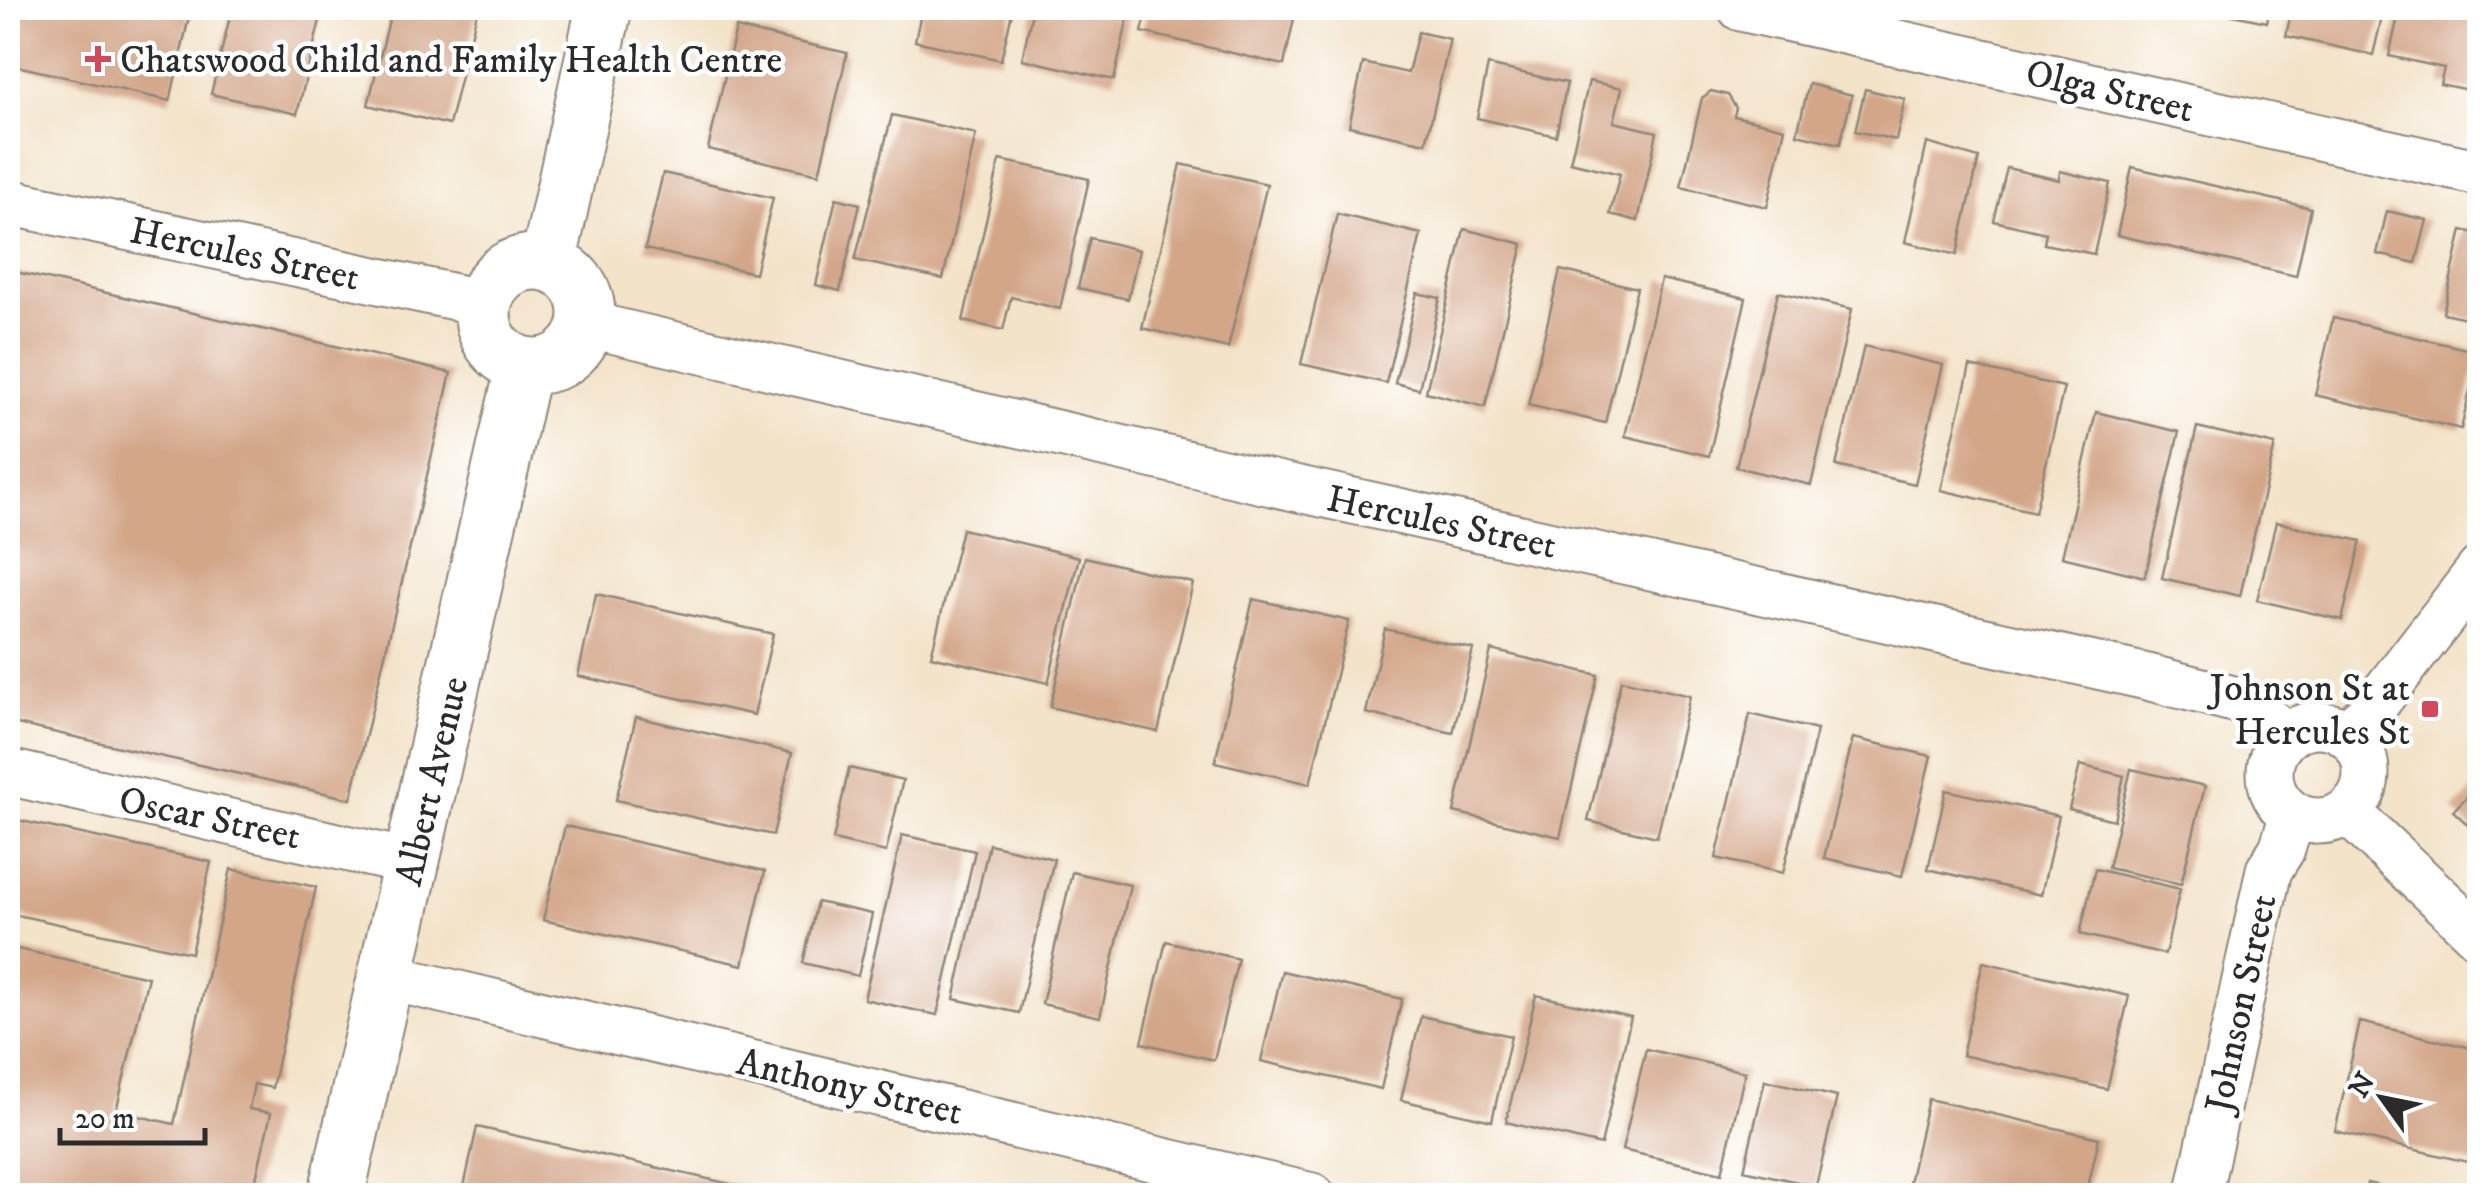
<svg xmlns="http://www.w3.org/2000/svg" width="2487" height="1203" font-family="'IM FELL DW Pica',serif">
  <rect width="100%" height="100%" fill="#fff"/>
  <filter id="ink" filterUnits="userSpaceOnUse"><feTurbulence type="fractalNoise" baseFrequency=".01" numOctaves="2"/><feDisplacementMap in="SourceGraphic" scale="20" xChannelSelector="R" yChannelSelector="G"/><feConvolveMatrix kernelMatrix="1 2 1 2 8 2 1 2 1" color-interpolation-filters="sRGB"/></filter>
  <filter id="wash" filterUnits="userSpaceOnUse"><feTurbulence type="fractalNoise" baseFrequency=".0048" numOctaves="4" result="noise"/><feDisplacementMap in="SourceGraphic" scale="40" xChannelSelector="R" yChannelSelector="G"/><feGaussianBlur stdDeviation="2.25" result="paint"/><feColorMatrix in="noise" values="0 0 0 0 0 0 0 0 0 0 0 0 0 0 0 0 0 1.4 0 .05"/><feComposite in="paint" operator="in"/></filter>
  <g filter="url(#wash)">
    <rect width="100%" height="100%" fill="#f3e3c9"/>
    <g id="blocks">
      <!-- building -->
      <g fill="#d3a688">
        <polygon points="19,8 191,8 170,101 8,64"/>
        <polygon points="232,8 323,8 297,114 211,94"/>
        <polygon points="392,8 478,8 449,125 368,105"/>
        <polygon points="922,8 1013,8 1001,60 915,41"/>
        <polygon points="1033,8 1130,8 1114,80 1022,59"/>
        <polygon points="1148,8 1288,8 1296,9 1284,65 1142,32"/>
        <polygon points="2230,8 2270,8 2267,22 2228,14"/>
        <polygon points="2292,8 2384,8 2373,55 2286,36"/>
        <polygon points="2400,8 2480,8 2477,92 2440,84 2444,68 2389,56"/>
        <polygon points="736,28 847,53 819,174 708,149"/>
        <polygon points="1418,32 1450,39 1426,143 1349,126 1363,63 1408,73"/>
        <polygon points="1488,65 1567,83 1556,136 1477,118"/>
        <polygon points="1589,81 1622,88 1614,122 1657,132 1638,221 1610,214 1620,174 1570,162"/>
        <polygon points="1809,84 1852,95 1840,144 1797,134"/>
        <polygon points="1865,89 1905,99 1896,140 1855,131"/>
        <polygon points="1711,91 1728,95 1736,108 1734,116 1785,128 1767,207 1681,187 1702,98"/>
        <polygon points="892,115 976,134 943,279 855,260"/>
        <polygon points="1927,143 1979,158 1957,255 1905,242"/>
        <polygon points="1000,160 1089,179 1060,309 1011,297 1003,330 963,321"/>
        <polygon points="1181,164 1267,184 1228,348 1142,328"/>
        <polygon points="2132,167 2311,208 2296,276 2117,235"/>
        <polygon points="2007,168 2059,180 2060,171 2110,183 2094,254 2044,244 2046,233 1994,221"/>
        <polygon points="663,173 773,198 755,273 645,249"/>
        <polygon points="836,198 860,204 840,291 816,285"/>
        <polygon points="2387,211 2427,220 2416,263 2377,254"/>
        <polygon points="1337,214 1421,234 1386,383 1301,364"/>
        <polygon points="1464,229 1523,244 1485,407 1426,392"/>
        <polygon points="2462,230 2480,234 2480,321 2443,313"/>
        <polygon points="1090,238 1139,250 1128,299 1078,288"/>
        <polygon points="8,270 451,373 351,799 8,722"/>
        <polygon points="1560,270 1637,288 1605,423 1528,405"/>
        <polygon points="1661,279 1746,298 1709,456 1625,436"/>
        <polygon points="1778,292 1852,309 1811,485 1736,467"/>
        <polygon points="1417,293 1440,298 1419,389 1395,383"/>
        <polygon points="2333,318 2479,352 2461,429 2315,395"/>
        <polygon points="1864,346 1943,365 1915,484 1836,466"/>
        <polygon points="1970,366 2064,387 2035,512 1941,490"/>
        <polygon points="2096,412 2179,432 2145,577 2062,557"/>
        <polygon points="2197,427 2275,445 2240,596 2162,578"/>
        <polygon points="2276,522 2361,541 2342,620 2257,600"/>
        <polygon points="962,529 1079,557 1048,683 931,656"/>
        <polygon points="1085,557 1193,583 1158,732 1050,707"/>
        <polygon points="596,594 773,634 754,715 578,676"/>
        <polygon points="1253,599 1349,621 1310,784 1215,762"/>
        <polygon points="1385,629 1473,649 1453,733 1366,713"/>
        <polygon points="1491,650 1598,675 1560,837 1454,812"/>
        <polygon points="1621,680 1690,696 1657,837 1588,821"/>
        <polygon points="1750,714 1817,730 1783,873 1716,858"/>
        <polygon points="636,717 792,753 773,835 616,800"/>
        <polygon points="1853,738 1931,756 1902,876 1824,858"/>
        <polygon points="2080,765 2124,776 2114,820 2069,809"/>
        <polygon points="849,768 903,780 886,852 833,840"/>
        <polygon points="2131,769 2205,786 2181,884 2108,868"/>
        <polygon points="2480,783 2480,836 2453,811"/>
        <polygon points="1946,790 2059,816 2041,895 1928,869"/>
        <polygon points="8,818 211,862 191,953 8,913"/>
        <polygon points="565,826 765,871 743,965 543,920"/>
        <polygon points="902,835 975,851 937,1015 864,999"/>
        <polygon points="989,844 1054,859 1019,1013 954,999"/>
        <polygon points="231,869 316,887 272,1088 254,1084 249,1109 271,1113 252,1196 8,1196 8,947 148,977 116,1111 174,1124"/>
        <polygon points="2095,869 2180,889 2165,954 2080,934"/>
        <polygon points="1072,872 1130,885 1100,1017 1042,1004"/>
        <polygon points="817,902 872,914 858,976 803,963"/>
        <polygon points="1166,941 1238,959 1214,1060 1142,1043"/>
        <polygon points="1983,962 2129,996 2107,1089 1962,1055"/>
        <polygon points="1282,971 1402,999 1381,1089 1261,1061"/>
        <polygon points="1536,995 1631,1017 1601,1145 1506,1122"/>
        <polygon points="1421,1016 1511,1036 1492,1121 1401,1100"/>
        <polygon points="2360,1022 2480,1050 2480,1165 2335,1131"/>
        <polygon points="1646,1049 1745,1072 1722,1173 1622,1150"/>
        <polygon points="1765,1080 1837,1097 1816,1186 1744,1170"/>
        <polygon points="1928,1099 2099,1138 2086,1196 1906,1196"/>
        <polygon points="477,1127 775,1194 775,1196 462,1196"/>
        <polygon points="2367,1183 2416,1194 2416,1196 2364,1196"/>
      </g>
    </g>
  </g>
  <g filter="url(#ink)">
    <use href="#blocks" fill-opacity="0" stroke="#8f877a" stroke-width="2.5"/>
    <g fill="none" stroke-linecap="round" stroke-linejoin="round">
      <!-- street casing -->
      <g stroke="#8f877a" stroke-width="49">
        <g id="street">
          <polyline points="1741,8 2480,173"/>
          <polyline points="8,202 483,303"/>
          <polyline points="586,324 1254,479 2143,676 2245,702 2287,736"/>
          <circle cx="2318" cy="773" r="48"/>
          <polyline points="2347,733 2367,715 2480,569"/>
          <polyline points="8,772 412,863"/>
          <polyline points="2348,812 2480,937"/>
          <polyline points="387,977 1312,1196"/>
          <polyline points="2198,1196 2269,870 2282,849 2293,815"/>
        </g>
      </g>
      <!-- secondary casing -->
      <g stroke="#8f877a" stroke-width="59">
        <g id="secondary">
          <circle cx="535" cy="314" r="52"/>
          <polyline points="548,263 604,8"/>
          <polyline points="336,1196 524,365"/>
        </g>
      </g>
      <!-- street -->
      <use href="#street" stroke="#fff" stroke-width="45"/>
      <!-- secondary -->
      <use href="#secondary" stroke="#fff" stroke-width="55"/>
    </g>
  </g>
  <!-- markers -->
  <g fill="#d1495b" stroke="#fff" stroke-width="4">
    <path d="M93 44h10v10h10v10h-10v10h-10v-10h-10v-10h10z"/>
    <rect x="2420" y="699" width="20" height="20" rx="5"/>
  </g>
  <g text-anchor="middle" stroke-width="9" stroke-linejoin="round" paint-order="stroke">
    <!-- poi labels -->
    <g font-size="38" fill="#2b2b2b" stroke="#fff" text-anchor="start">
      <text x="120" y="72">Chatswood Child and Family Health Centre</text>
      <text x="2410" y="700" text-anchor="end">Johnson St at<tspan x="2410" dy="44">Hercules St</tspan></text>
    </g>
    <!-- street labels -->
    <g font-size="38" fill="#2b2b2b" stroke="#fff">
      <text transform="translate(2110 90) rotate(13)" y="13">Olga Street</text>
      <text transform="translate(245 253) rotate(12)" y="13">Hercules Street</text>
      <text transform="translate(1442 521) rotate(12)" y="13">Hercules Street</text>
      <text transform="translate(431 781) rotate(-77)" y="13">Albert Avenue</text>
      <text transform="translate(210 817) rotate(12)" y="13">Oscar Street</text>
      <text transform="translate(2240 1003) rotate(-78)" y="13">Johnson Street</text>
      <text transform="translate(850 1086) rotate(13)" y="13">Anthony Street</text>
    </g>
  </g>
  <!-- margin -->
  <rect width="2487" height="1203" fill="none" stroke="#fff" stroke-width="40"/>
  <!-- north arrow -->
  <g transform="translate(2382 1098) rotate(303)" stroke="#ffffff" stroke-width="8" paint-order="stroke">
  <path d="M0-8L18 38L0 25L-18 38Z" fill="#2b2b2b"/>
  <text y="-15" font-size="28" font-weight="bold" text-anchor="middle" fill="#2b2b2b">N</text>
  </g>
  <!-- scale -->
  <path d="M60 1128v15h145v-15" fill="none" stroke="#2b2b2b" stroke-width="5"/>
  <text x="75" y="1128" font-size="30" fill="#2b2b2b" stroke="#ffffff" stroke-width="8" paint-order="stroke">20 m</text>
</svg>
